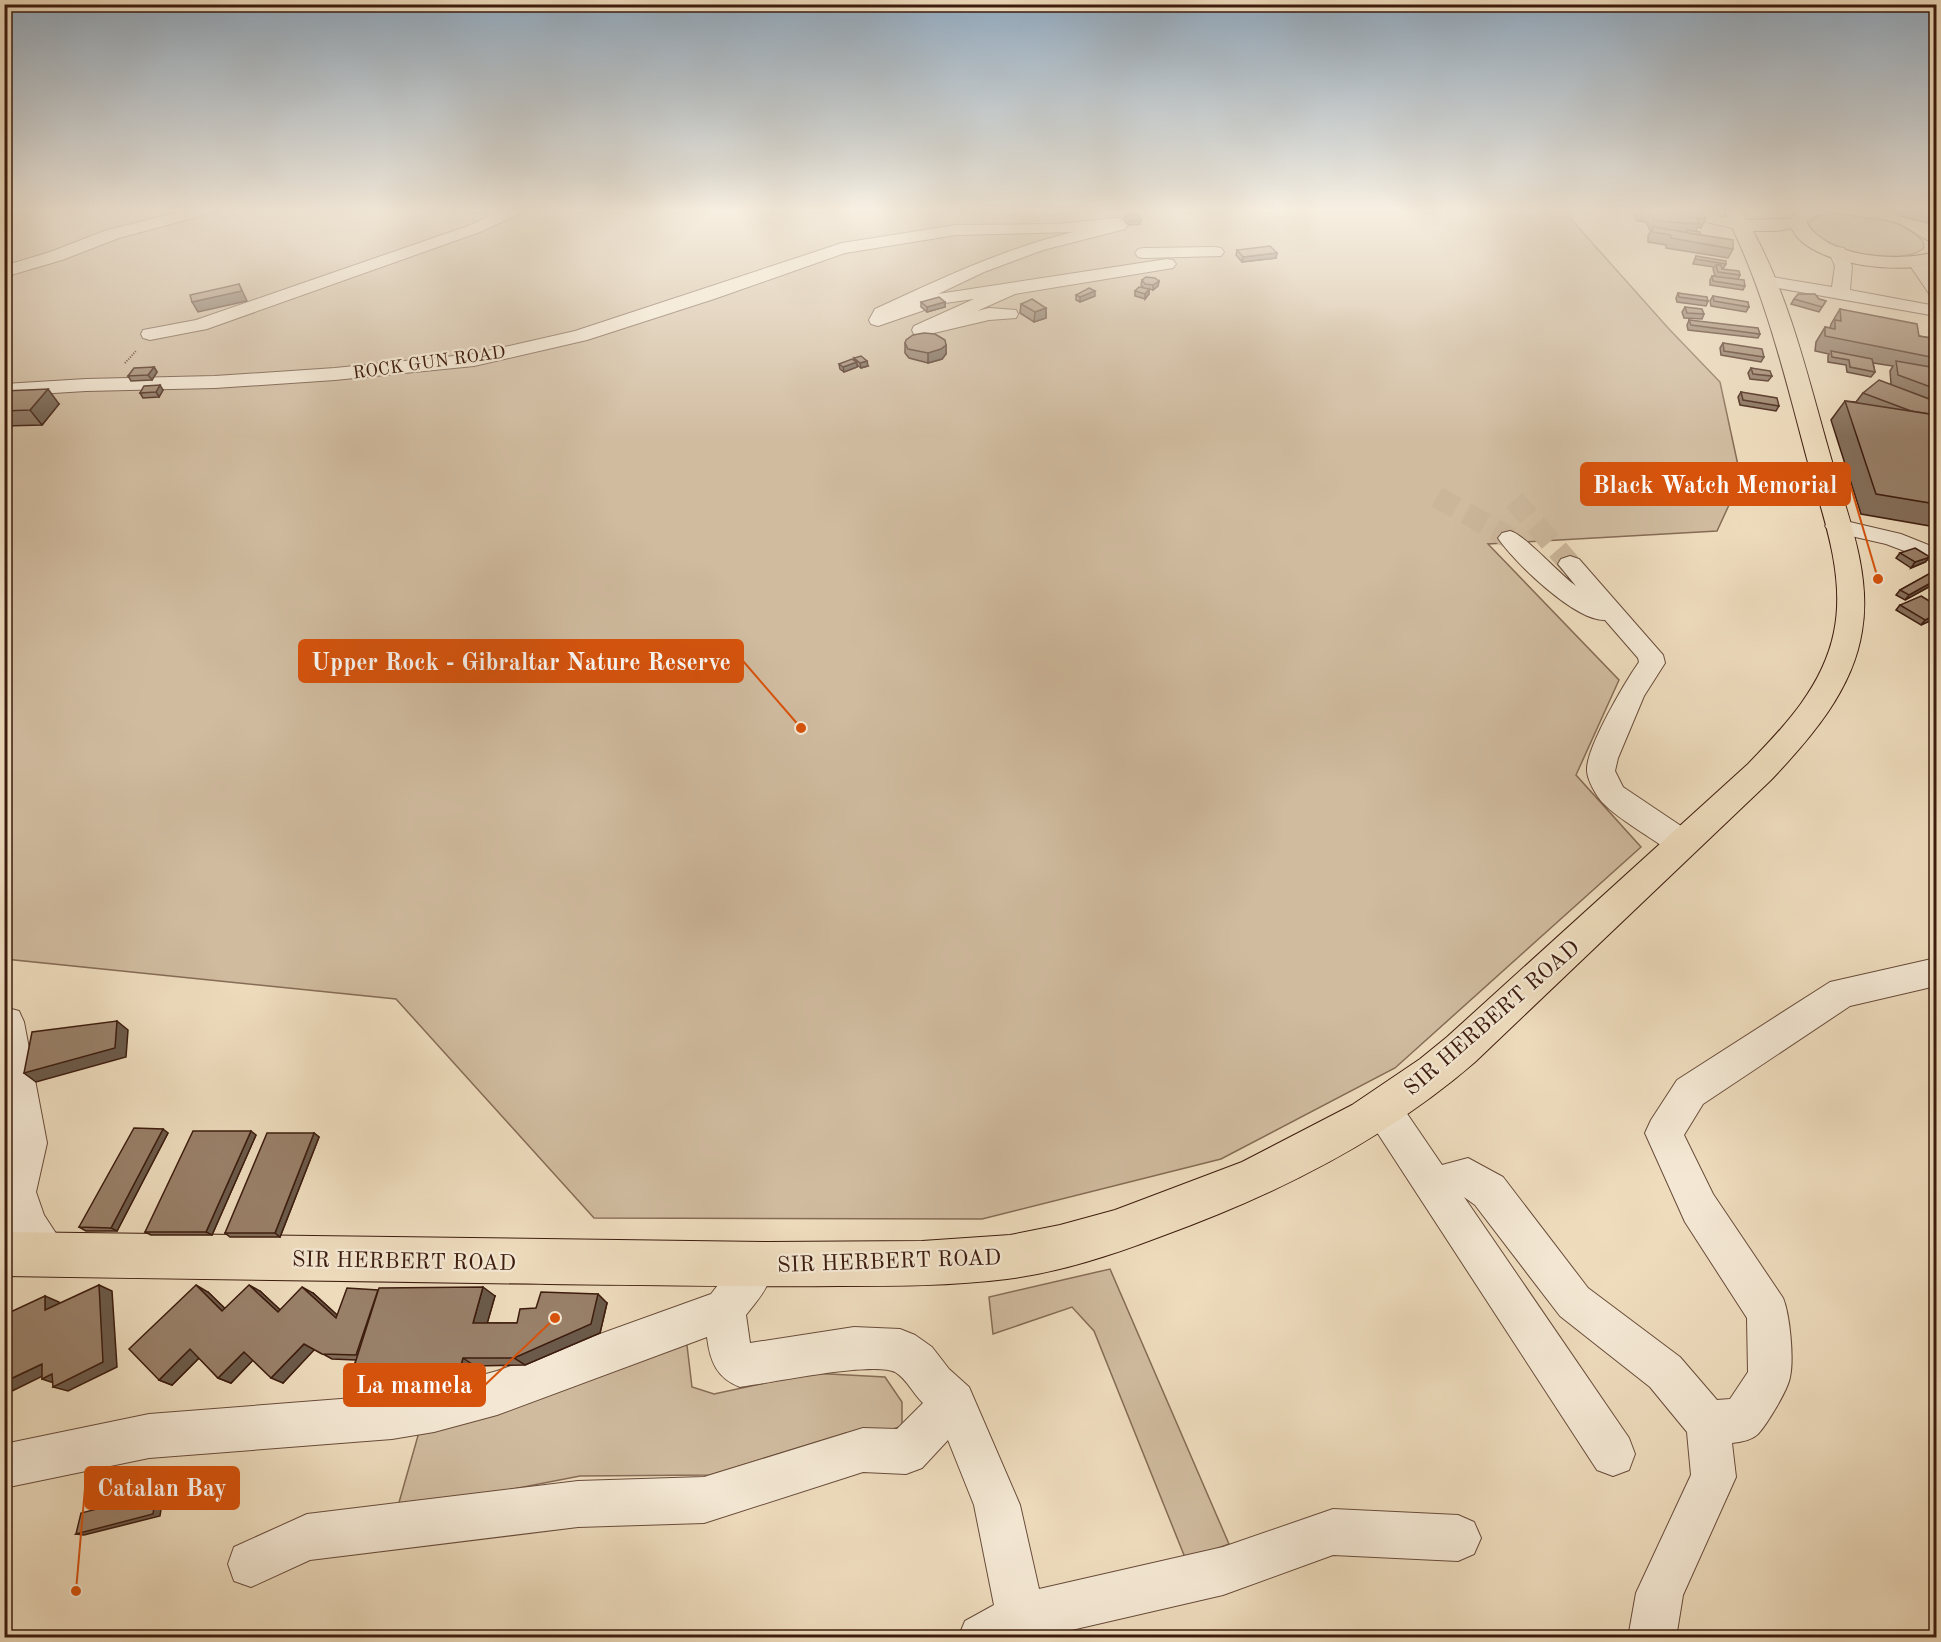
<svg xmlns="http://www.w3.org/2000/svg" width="1941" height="1642" font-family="'Old Standard TT',serif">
  <rect width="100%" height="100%" fill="#eedcbd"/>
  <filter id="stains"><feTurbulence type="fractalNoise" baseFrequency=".00333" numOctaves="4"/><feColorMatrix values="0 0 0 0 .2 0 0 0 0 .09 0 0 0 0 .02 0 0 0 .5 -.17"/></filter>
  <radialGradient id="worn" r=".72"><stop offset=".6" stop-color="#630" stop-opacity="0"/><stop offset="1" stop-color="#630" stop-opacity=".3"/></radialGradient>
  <!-- green -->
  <g fill="#d0bb9f" stroke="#866c56" stroke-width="1.5">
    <polygon points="4,209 1562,209 1669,329 1720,382 1741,479 1717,531 1488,544 1619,680 1576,775 1641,847 1395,1068 1221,1159 982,1219 594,1218 396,999 5,959"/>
    <path d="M 1835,213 C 1866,214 1901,219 1923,241 L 1924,248 C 1903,267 1819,252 1809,224 C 1816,215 1825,214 1835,213 Z"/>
    <polygon points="1110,1269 1229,1544 1186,1560 1094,1331 1072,1307 993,1334 989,1297"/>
    <polygon points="686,1337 692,1387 714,1394 811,1373 885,1377 902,1402 902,1426 881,1433 846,1433 710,1475 580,1476 447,1502 398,1506 421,1425"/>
  </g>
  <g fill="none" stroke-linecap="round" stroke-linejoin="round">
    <!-- minor-tunnel -->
    <g stroke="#cbb69a" stroke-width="22" stroke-dasharray="22 11" stroke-linecap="butt">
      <polyline points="1437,497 1510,538"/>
      <polyline points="1514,500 1570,564"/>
    </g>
    <!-- minor casing -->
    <g stroke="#694c3a" stroke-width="2">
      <g id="minor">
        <polygon points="192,209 217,209 215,212 119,238 62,260 4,277 4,266 50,252 107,230"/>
        <polygon points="506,209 526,209 524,212 480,232 207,329 150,340 143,338 141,334 143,330 196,320 468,226"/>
        <polygon points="1662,209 1689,209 1747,222 1749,225 1741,230 1664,212"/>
        <path d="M 1117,218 L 1123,220 L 1127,226 L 1125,229 L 1043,250 L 984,272 L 938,294 L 1167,259 L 1173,260 L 1176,264 L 1173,268 L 1015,294 L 977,311 L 989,308 L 1016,310 L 1018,314 L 1016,318 L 989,320 L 921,336 L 914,334 L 912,330 L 914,326 L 974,299 L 945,303 L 878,326 L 871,324 L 869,320 L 875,309 C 940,279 1003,249 1073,232 L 956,235 L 845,253 L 714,299 L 587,340 L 474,366 L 335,380 L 215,388 L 86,391 L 4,396 L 4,384 L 86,379 L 215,376 L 335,368 L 474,354 L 575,331 L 842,243 L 956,225 L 1056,224 Z"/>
        <polygon points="1215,247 1221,248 1224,252 1221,256 1144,258 1138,257 1135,253 1138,249 1144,248"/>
        <polygon points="1838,247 1844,248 1852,266 1850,290 1936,306 1936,316 1766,286 1760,285 1757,281 1760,277 1766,276 1832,287 1835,266 1829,252 1832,248"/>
        <polygon points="1924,257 1930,258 1933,262 1929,267 1936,279 1936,296 1930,295 1911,267 1918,258"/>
        <polygon points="1837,519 1901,534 1936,548 1936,563 1886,544 1829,531 1825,526 1829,521"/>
        <path d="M 1510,531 C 1524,534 1559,574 1576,586 L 1558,564 L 1561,559 L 1570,556 L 1579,559 L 1663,655 L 1665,663 L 1644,696 L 1618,758 L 1615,771 L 1623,787 L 1693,834 L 1697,843 L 1693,852 L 1682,855 L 1671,852 C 1652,838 1618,819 1603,803 C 1597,797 1587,780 1587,770 C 1586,748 1625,682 1639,662 L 1638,658 L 1605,620 C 1575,621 1514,562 1498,538 L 1502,533 Z"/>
        <path d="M 1936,958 L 1936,986 L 1850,1006 L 1703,1104 L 1684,1135 L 1713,1194 L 1783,1298 C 1790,1315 1794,1359 1790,1377 C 1788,1390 1767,1424 1758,1434 C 1752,1440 1741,1442 1732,1443 L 1736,1477 L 1683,1595 L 1676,1638 L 1628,1638 L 1636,1593 L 1691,1475 L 1687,1432 L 1650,1387 L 1560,1316 L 1475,1205 L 1464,1197 L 1629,1438 L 1635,1454 L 1629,1470 L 1613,1476 L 1597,1470 L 1369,1120 L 1364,1108 L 1369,1096 L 1382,1091 L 1395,1096 L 1442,1165 L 1468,1158 L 1503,1177 L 1588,1288 L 1680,1357 L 1717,1400 L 1730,1399 L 1748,1372 L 1747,1318 L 1685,1222 L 1645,1133 L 1651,1120 L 1677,1080 L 1830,982 Z"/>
        <polygon points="4,1007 19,1011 24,1022 47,1143 36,1192 44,1215 61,1241 67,1255 61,1269 47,1275 33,1269 15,1240 4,1212 4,1162 9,1143 4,1113"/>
        <path d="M 752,1245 L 766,1251 C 778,1280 763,1293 746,1315 L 750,1343 L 854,1327 L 900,1329 L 915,1335 L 932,1347 L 949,1369 L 969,1387 L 1020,1505 L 1039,1589 L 1223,1547 L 1333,1509 L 1458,1515 L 1474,1522 L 1481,1538 L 1474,1554 L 1458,1561 L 1333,1555 L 1223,1595 L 1037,1638 L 958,1638 L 965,1621 L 994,1605 L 974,1505 L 948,1440 L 922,1468 L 906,1474 L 863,1472 L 704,1523 L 578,1527 L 310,1560 L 251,1587 L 234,1581 L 228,1564 L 234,1547 L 307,1514 L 578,1481 L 704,1477 L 863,1428 L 897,1429 L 923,1403 C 913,1394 907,1379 895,1372 C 874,1361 769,1383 740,1387 C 717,1378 710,1362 707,1337 L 497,1415 L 434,1432 L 392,1439 L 149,1458 L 4,1488 L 4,1444 L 149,1414 L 392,1395 L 434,1388 L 497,1371 L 711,1294 L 731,1268 L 738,1251 Z"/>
      </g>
    </g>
    <!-- major casing -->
    <g stroke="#3d1c0e" stroke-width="2">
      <path id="major" d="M 1723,209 L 1741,209 L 1747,220 L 1803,218 L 1806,222 L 1803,226 L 1776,231 L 1753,231 C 1791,301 1809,382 1831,458 C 1847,514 1872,573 1862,631 C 1853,690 1810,739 1771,780 L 1475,1062 C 1384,1141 1275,1195 1162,1236 C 1112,1255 1061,1272 1007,1279 C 952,1286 895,1286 839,1286 C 742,1287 645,1285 548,1284 C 367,1281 186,1279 4,1276 L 4,1232 L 769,1242 L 922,1241 L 1010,1235 L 1060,1225 L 1115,1210 L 1242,1162 L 1352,1105 L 1420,1059 L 1447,1037 L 1748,764 C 1785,726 1823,686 1834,632 C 1846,574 1822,514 1807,459 C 1784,373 1764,288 1723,209 Z"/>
    </g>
    <!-- highway casing -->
    <g stroke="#3d1c0e" stroke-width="2">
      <g id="highway">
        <path d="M 1802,209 L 1835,209 L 1832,213 L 1815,216 L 1806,222 C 1828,259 1899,262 1936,252 L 1936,264 C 1900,273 1826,267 1798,238 C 1794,234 1791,227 1788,222 L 1793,215 Z"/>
        <path d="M 1837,209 C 1870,206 1909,209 1936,229 L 1936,243 C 1923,241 1911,228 1898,223 C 1879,217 1859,218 1840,213 Z"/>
      </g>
    </g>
    <!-- path -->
    <polyline stroke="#3d1c0e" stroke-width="2" stroke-dasharray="1 1.5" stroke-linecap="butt" points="125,363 136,351"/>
    <!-- minor -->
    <use href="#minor" fill="#f4e8d4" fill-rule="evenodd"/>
    <!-- major -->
    <use href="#major" fill="#eedcbd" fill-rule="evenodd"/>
    <!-- highway -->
    <use href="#highway" fill="#eedcbd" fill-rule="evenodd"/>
  </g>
  <!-- wall -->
  <g fill="#846e5a" stroke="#3d1c0e" stroke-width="1.5">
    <polygon points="1638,209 1649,209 1706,218 1701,228 1698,227 1696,231 1701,235 1733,249 1728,258 1666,248 1666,245 1648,242 1648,236 1651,230 1650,230 1646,222 1637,221 1635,217"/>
    <polygon points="1882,209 1936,209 1936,225 1903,217 1894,212"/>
    <polygon points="1125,216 1141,219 1140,224 1129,225 1124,220"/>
    <polygon points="1237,250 1277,253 1276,258 1242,262 1236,255"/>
    <polygon points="1696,256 1726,264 1723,269 1722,268 1722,269 1740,275 1738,279 1745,286 1743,290 1710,285 1710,280 1712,276 1715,276 1713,269 1714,267 1693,264"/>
    <polygon points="1142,280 1159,281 1158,286 1153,290 1149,289 1149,294 1145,299 1135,296 1135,291 1144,288 1141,285"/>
    <polygon points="1678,293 1708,301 1706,306 1677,302 1676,298"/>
    <polygon points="1076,295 1095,296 1080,302 1076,300"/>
    <polygon points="1713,296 1749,307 1746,312 1711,306 1710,301"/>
    <polygon points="1794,299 1819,299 1826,301 1819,312 1791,304"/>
    <polygon points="921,302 945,302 945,307 927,312 921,307"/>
    <polygon points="1021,304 1046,308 1046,318 1034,322 1020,313"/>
    <polygon points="1685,307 1704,314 1702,319 1684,318 1682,312"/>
    <polygon points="1840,309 1919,336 1936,339 1936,527 1861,514 1831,420 1845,401 1856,402 1863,393 1891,384 1890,371 1893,366 1873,363 1875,372 1871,377 1847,372 1846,365 1828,362 1828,356 1829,354 1815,351 1816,342 1825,327 1830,328 1831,324"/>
    <polygon points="1689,320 1760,334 1758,338 1688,330 1687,325"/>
    <polygon points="905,343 946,345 946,354 942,359 928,363 909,358 905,353"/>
    <polygon points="1723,343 1764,357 1761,362 1721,355 1720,348"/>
    <polygon points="854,358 868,366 861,368 857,365 857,367 844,372 840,369 839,364 855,361"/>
    <polygon points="154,367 157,372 152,380 131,381 128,376"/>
    <polygon points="1751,368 1772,376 1768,381 1750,379 1748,373"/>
    <polygon points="163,390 159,397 143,398 140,393"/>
    <polygon points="4,391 59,404 42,425 4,426"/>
    <polygon points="1741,392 1779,406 1776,411 1740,405 1738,397"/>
    <polygon points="1900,553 1925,562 1911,568 1896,558"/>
    <polygon points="1936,570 1936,583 1905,600 1896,595 1900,590"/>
    <polygon points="1900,605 1936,618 1921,625 1896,610"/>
    <polygon points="168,1133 117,1231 86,1231 79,1227"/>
    <polygon points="314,1133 319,1137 280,1237 230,1237 225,1233"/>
    <polygon points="256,1135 212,1235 151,1235 145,1232"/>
    <polygon points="260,1291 280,1310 313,1293 337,1315 495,1296 487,1323 517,1323 536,1308 607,1303 600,1333 525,1365 475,1366 470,1383 366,1383 351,1376 356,1360 332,1359 314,1349 283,1383 253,1360 231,1383 218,1378 199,1358 172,1385 159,1380 208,1292 225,1309"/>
  </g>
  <!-- shaded-wall -->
  <g fill="#6b5a4a" stroke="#3d1c0e" stroke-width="1.5">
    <polygon points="1141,219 1140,224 1129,225 1130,221"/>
    <polygon points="1277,253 1276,258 1242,262 1243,257"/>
    <polygon points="1159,281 1158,286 1153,290 1153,285"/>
    <polygon points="239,284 247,301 198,312 192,302"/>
    <polygon points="1149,289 1149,294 1145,299 1145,294"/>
    <polygon points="1095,291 1095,296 1080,302 1080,297"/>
    <polygon points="945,302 945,307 927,312 927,307"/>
    <polygon points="1046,308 1046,318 1034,322 1035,312"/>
    <polygon points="946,345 946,354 942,359 928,363 928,353"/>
    <polygon points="867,361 868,366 861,368 860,363"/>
    <polygon points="857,362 857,367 844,372 843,367"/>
    <polygon points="154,367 157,372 152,380 148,375"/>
    <polygon points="160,385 163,390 159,397 156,392"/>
    <polygon points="48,389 59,404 42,425 30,410"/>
    <polygon points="1930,557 1925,562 1911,568 1915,562"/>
    <polygon points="1936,580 1936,583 1905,600 1909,595"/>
    <polygon points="1936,615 1936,618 1921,625 1925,620"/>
    <polygon points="117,1021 128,1030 126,1057 36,1082 24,1073"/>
    <polygon points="163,1129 168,1133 117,1231 111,1228"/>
    <polygon points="251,1131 256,1135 212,1235 206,1232"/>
    <polygon points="314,1133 319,1137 280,1237 275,1233"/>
    <polygon points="99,1285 112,1291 117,1367 68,1391 53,1387 57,1384 42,1379"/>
    <polygon points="196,1285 208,1292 234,1317 222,1311"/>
    <polygon points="249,1285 260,1291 289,1318 278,1312"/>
    <polygon points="302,1287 313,1293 346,1323 336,1318"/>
    <polygon points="483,1287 495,1296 485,1331 473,1323"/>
    <polygon points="598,1294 607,1303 600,1333 525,1365 514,1358"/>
    <polygon points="45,1296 59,1302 60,1316 45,1310"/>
    <polygon points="4,1298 6,1299 7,1327 4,1326"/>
    <polygon points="304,1344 315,1349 283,1383 271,1378"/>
    <polygon points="190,1349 203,1354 172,1385 159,1380"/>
    <polygon points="244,1352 256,1357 231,1383 218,1378"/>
    <polygon points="463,1358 475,1366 470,1383 458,1376"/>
    <polygon points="42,1364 57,1369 4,1395 4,1382"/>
    <polygon points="156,1494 163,1496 160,1516 84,1535 76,1534"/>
  </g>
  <!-- building -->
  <g fill="#998069" stroke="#3d1c0e" stroke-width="1.5">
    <polygon points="1639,209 1702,212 1706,218 1696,218 1700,224 1655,221 1650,212 1641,212"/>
    <polygon points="1136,214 1141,219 1130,221 1125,216"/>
    <polygon points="1653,227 1733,240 1733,249 1671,238 1671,235 1652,232"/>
    <polygon points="1687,230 1700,232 1701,235 1688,233"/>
    <polygon points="1270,246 1277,253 1243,257 1237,250"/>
    <polygon points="1696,256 1726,261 1726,264 1695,259"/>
    <polygon points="1716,265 1721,265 1722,269 1739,271 1740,275 1718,272"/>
    <polygon points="1712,276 1744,280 1745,286 1713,281"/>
    <polygon points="1146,277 1155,278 1159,281 1153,285 1145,284 1142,280"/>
    <polygon points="239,284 242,291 192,302 190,295"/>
    <polygon points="1139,287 1149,289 1145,294 1135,291"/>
    <polygon points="1089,288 1095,291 1080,297 1076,295"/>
    <polygon points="1678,293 1707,297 1708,301 1679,297"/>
    <polygon points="1798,294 1815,294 1819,299 1826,301 1822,307 1794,299"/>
    <polygon points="1713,296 1748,302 1749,307 1714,301"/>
    <polygon points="939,297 945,302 927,307 921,302"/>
    <polygon points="1032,299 1046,308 1035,312 1021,304"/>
    <polygon points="1685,307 1702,309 1704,314 1687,313"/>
    <polygon points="1840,309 1917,324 1919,336 1936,339 1936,358 1825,336 1825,327 1835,329 1835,320 1841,321"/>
    <polygon points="1689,320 1758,328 1760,334 1691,325"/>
    <polygon points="924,333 935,334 945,340 946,345 941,349 928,353 908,349 905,343 906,340 913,335"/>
    <polygon points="1723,343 1762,349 1764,357 1724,351"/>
    <polygon points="1831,351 1872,359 1875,372 1850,367 1849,360 1832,357"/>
    <polygon points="861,356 867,361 860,363 854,358"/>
    <polygon points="852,359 857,362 843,367 839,364"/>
    <polygon points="1896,361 1936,368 1936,389 1898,375"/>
    <polygon points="154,367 148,375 128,376 134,368"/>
    <polygon points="1751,368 1770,371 1772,376 1753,374"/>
    <polygon points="1879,380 1932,400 1936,395 1936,421 1931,419 1929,414 1911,411 1863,393"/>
    <polygon points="160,385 156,392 140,393 144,386"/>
    <polygon points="48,389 30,410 4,411 4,391"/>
    <polygon points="1741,392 1777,398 1779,406 1743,400"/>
    <polygon points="1845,401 1929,414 1936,431 1936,504 1876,494"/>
    <polygon points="1915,548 1930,557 1915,562 1900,553"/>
    <polygon points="1936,570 1936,580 1909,595 1900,590"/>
    <polygon points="1921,596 1936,605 1936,615 1925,620 1900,605"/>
    <polygon points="117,1021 115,1048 24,1073 32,1032"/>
    <polygon points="134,1128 163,1129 111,1228 79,1227"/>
    <polygon points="193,1131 251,1131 206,1232 145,1232"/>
    <polygon points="267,1133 314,1133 275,1233 225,1233"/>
    <polygon points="99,1285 103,1362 53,1387 52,1374 42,1379 42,1364 4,1382 4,1315 45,1296 45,1310"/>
    <polygon points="196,1285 222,1311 249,1285 278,1312 302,1287 336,1318 347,1288 378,1290 356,1355 322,1354 304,1344 271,1378 244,1352 218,1378 190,1349 159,1380 129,1349"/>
    <polygon points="483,1287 473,1323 517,1323 520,1309 536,1308 541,1292 598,1294 591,1324 514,1358 463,1358 458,1376 351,1376 379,1288"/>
    <polygon points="156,1494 153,1514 76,1534 81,1513"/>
  </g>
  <!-- sky -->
  <linearGradient id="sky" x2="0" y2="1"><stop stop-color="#92aabf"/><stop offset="0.48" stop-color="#f7efe1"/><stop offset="1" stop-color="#f7efe1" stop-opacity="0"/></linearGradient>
  <rect width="1941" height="438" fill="url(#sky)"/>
  <g text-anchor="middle" stroke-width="4.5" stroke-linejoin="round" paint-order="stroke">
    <!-- far-street labels -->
    <g font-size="18" fill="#3d1c0e" stroke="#f4e8d4">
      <text transform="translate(429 362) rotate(-8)" y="6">ROCK GUN ROAD</text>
    </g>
    <!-- street labels -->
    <g font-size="22" fill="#3d1c0e" stroke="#f4e8d4">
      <text transform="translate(1491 1017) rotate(-41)" y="8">SIR HERBERT ROAD</text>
      <text transform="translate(404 1260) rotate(1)" y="8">SIR HERBERT ROAD</text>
      <text transform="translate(889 1260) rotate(-2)" y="8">SIR HERBERT ROAD</text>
    </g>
  </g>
  <!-- callouts -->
  <path fill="none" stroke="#d7530c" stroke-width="2" d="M1878 579L1850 484M801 728L743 661M555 1318L485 1385M76 1591L85 1488"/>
  <g fill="#d7530c" stroke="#f4e8d4" stroke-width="2">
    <circle cx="1878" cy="579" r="6"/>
    <circle cx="801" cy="728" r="6"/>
    <circle cx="555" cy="1318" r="6"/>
    <circle cx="76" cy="1591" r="6"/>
  </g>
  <g fill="#d7530c" stroke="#d7530c" stroke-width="2">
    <rect x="1581" y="463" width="269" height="42" rx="6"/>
    <rect x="299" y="640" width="444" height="42" rx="6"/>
    <rect x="344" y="1364" width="141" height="42" rx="6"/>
    <rect x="85" y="1467" width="154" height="42" rx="6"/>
  </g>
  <g font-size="24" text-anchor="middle" font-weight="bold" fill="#fff">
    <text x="1715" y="493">Black Watch Memorial</text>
    <text x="521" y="670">Upper Rock - Gibraltar Nature Reserve</text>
    <text x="414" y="1393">La mamela</text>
    <text x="162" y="1496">Catalan Bay</text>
  </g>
  <!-- margin -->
  <rect width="1941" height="1642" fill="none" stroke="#eedcbd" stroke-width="24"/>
  <rect x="6" y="6" width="1929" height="1630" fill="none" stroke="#3d1c0e" stroke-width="3"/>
  <rect x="12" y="12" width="1917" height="1618" fill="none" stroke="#3d1c0e" stroke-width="1.5"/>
  <rect width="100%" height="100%" filter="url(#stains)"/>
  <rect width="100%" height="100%" fill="url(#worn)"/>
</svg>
